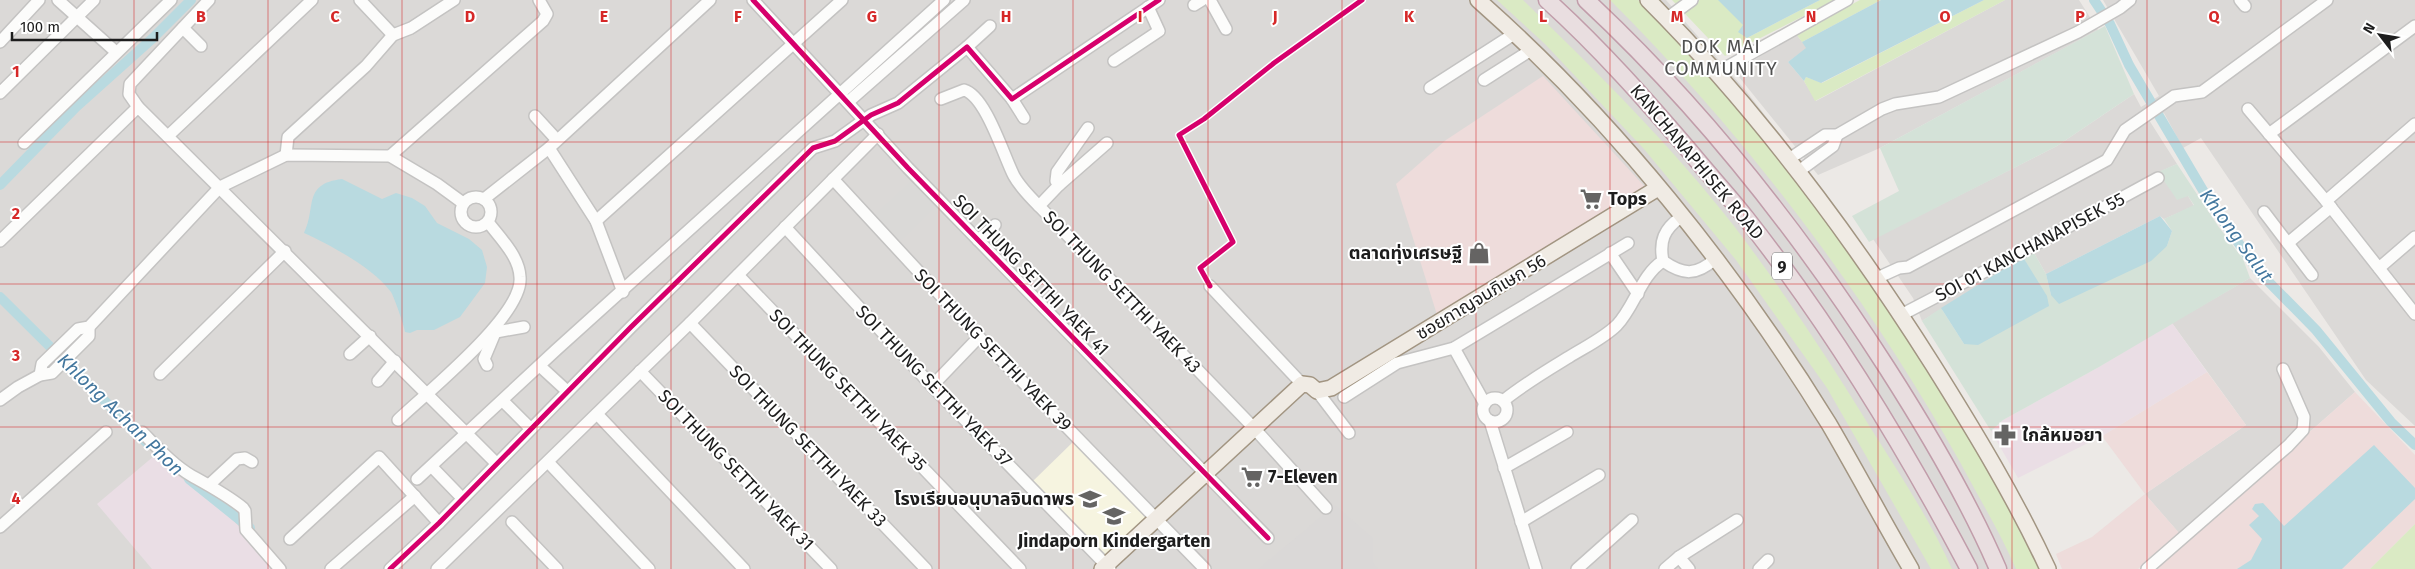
<svg xmlns="http://www.w3.org/2000/svg" width="2415" height="569" font-family="'Fira Sans','Noto Sans Thai',sans-serif">
  <rect width="100%" height="100%" fill="#ece9e6"/>
  <!-- residential -->
  <g fill="#dbd9d7">
    <polygon points="0,0 1666,0 1747,92 1839,211 2012,482 2056,569 0,569"/>
    <polygon points="2005,0 2079,0 2098,30 1880,148 1818,175 1735,72 1796,34 1807,48 1788,62 1804,81 1816,101"/>
    <polygon points="2103,0 2415,0 2415,426 2366,380 2201,138 2183,148 2164,113 2149,120 2177,164 2159,172 2188,196 2194,206 2164,219 2160,216 2046,274 2033,251 1922,321 1913,298 1873,239 2057,146 2134,94 2141,107 2159,96"/>
    <polygon points="2250,278 2319,347 2355,392 2186,541 2145,494 2246,425 2172,323"/>
  </g>
  <!-- commercial -->
  <g fill="#eedcdb">
    <polygon points="1543,76 1645,187 1438,318 1396,184 1446,140"/>
    <polygon points="2207,372 2246,425 2145,494 2180,534 2138,569 2062,569 2056,554 2092,537 2145,494 2102,436"/>
    <polygon points="2355,392 2415,455 2415,524 2370,569 2154,569"/>
  </g>
  <!-- industrial -->
  <g fill="#eadee5">
    <polygon points="2172,323 2207,372 2102,436 2018,478 1991,431 2003,420 2099,367"/>
    <polygon points="154,456 233,520 278,569 152,569 97,504"/>
  </g>
  <!-- education -->
  <polygon fill="#f6f4e0" points="1074,441 1146,517 1105,557 1033,481"/>
  <!-- religious -->
  <polygon fill="#dad8d7" points="1335,505 1373,538 1373,562 1378,569 1258,569"/>
  <!-- grass -->
  <g fill="#daeac4">
    <path d="M 1497,0 L 1523,0 C 1597,72 1671,145 1734,226 C 1785,293 1831,363 1875,435 C 1903,479 1931,522 1952,569 L 1931,569 L 1827,388 L 1736,260 L 1644,149 L 1545,44 Z"/>
    <path d="M 1610,0 L 1638,0 C 1668,29 1695,60 1723,91 C 1821,202 1912,331 1984,461 C 2003,497 2020,533 2039,569 L 2016,569 C 2000,532 1979,498 1960,462 C 1865,293 1747,137 1610,0 Z"/>
    <polygon points="1672,0 1719,0 1744,25 1747,38 1820,0 1835,0 1725,56"/>
    <polygon points="1860,0 1881,0 1802,42 1796,34"/>
    <polygon points="1984,0 2005,0 1815,101 1804,81 1806,77 1822,83"/>
    <polygon points="2415,524 2415,569 2370,569"/>
  </g>
  <!-- wetland -->
  <g fill="#d4e2d8">
    <polygon points="2105,26 2134,94 2057,146 1869,242 1852,216 1899,191 1880,148"/>
    <polygon points="2177,164 2218,226 2243,259 2250,278 2099,367 2003,420 1991,431 1922,321 1941,308 1964,344 2033,275 2023,257 2033,251 2046,274 2051,295 2167,246 2172,231 2164,219 2194,205 2188,196 2177,200 2158,172"/>
  </g>
  <!-- parking -->
  <polygon fill="#dad9d7" points="915,178 939,203 900,241 875,215"/>
  <!-- water -->
  <g fill="#b9dae0">
    <polygon points="1718,0 1820,0 1747,38 1738,32 1743,25"/>
    <polygon points="1881,0 1984,0 1821,83 1806,77 1804,81 1788,62 1806,48 1802,42"/>
    <path d="M 342,179 L 382,199 L 396,193 L 412,198 L 425,206 L 437,223 L 469,239 L 482,250 L 487,267 L 485,283 L 460,317 L 434,330 L 417,330 L 410,333 L 405,332 C 404,325 394,297 391,292 C 372,267 332,246 304,233 C 317,207 302,184 342,179 Z"/>
    <polygon points="2160,216 2172,231 2167,246 2151,261 2059,304 2051,295 2046,274"/>
    <polygon points="2023,257 2047,296 2049,306 1978,345 1964,344 1941,308"/>
    <polygon points="2374,445 2415,488 2415,499 2342,569 2237,569 2251,560 2262,539 2249,525 2259,516 2252,509 2255,504 2263,503 2284,526"/>
  </g>
  <g fill="none" stroke-linecap="round" stroke-linejoin="round">
    <!-- canal -->
    <g stroke="#b9dae0" stroke-width="10">
      <polyline points="2094,0 2110,24 2129,65 2211,204 2259,272 2316,330 2391,422 2415,445"/>
      <polyline points="0,185 76,107 153,38 191,0"/>
      <polyline points="0,297 146,442"/>
      <polyline points="189,479 250,528"/>
    </g>
    <!-- minor casing -->
    <g stroke="#c4c3c2" stroke-width="14">
      <g id="minor">
        <polyline points="58,0 116,52"/>
        <polyline points="209,0 130,84 129,94 138,107 466,433"/>
        <polyline points="360,0 393,35"/>
        <polyline points="753,0 908,168 1268,538"/>
        <polyline points="1210,0 1226,29"/>
        <polyline points="2240,0 2245,6"/>
        <polyline points="1194,5 1202,0"/>
        <polyline points="1666,19 1692,0"/>
        <polyline points="183,28 201,46"/>
        <polyline points="0,42 39,0"/>
        <polyline points="967,47 990,26"/>
        <polyline points="1114,61 1159,31 1148,7"/>
        <polyline points="1716,73 1847,0"/>
        <polyline points="1484,80 1531,50"/>
        <polyline points="1430,88 1514,34"/>
        <polyline points="0,93 94,0"/>
        <path d="M 941,99 L 964,90 C 986,96 1004,157 1014,176 C 1020,187 1030,197 1039,206"/>
        <polyline points="1012,99 1024,118"/>
        <polyline points="848,102 964,0"/>
        <polyline points="2248,109 2326,201 2415,314"/>
        <polyline points="535,116 557,140"/>
        <polyline points="1088,128 1057,172 1056,181 1059,185 1039,206 1253,427 1326,508"/>
        <polyline points="2269,134 2415,26"/>
        <polyline points="168,136 312,0"/>
        <polyline points="24,143 171,0"/>
        <polyline points="549,148 596,221 623,292"/>
        <polyline points="286,155 288,137 366,66 393,35 411,28 454,0"/>
        <polyline points="390,156 543,21 547,14 539,0"/>
        <polyline points="1789,159 1825,135 1837,135 1882,109 1895,104 1939,97 2078,32 2120,8 2130,0"/>
        <polyline points="1799,171 1833,146 1837,135"/>
        <polyline points="833,179 979,337 1205,569"/>
        <polyline points="1059,185 1107,143"/>
        <circle cx="476" cy="212" r="15"/>
        <polyline points="484,199 549,148 710,0"/>
        <polyline points="2326,201 2415,124"/>
        <polyline points="2264,212 2312,275"/>
        <path d="M 1681,217 C 1664,229 1659,241 1663,261 C 1683,275 1696,276 1715,259"/>
        <polyline points="596,221 842,0"/>
        <polyline points="785,227 932,386 1110,569"/>
        <polyline points="978,240 995,225"/>
        <polyline points="0,241 138,107"/>
        <polyline points="2288,243 2331,207"/>
        <polyline points="1610,253 1638,294"/>
        <polyline points="2379,268 2415,237"/>
        <polyline points="738,275 1020,569"/>
        <polyline points="1877,278 1899,268 1908,267 2107,160 2125,130 2174,96 2202,92 2327,0"/>
        <polyline points="1210,286 1302,384"/>
        <polyline points="1901,315 2018,254 2158,178"/>
        <polyline points="690,323 926,569"/>
        <polyline points="496,332 524,327"/>
        <polyline points="1454,348 1485,404"/>
        <polyline points="350,354 370,336"/>
        <polyline points="487,365 484,359 497,328"/>
        <polyline points="542,368 567,391"/>
        <polyline points="640,371 831,569"/>
        <polyline points="160,374 285,251"/>
        <polyline points="40,375 42,364 78,329 89,327 220,187 286,155 390,156 437,184 463,203"/>
        <polyline points="378,381 395,361"/>
        <polyline points="932,386 979,337"/>
        <polyline points="1317,391 1349,433"/>
        <polyline points="1344,397 1397,363 1454,348 1628,243"/>
        <circle cx="1495" cy="410" r="12"/>
        <polyline points="0,400 18,387 40,375 52,373 89,336 89,327"/>
        <path d="M 1503,401 C 1524,384 1546,371 1569,357 C 1585,347 1604,338 1617,325 C 1635,306 1641,275 1663,261"/>
        <polyline points="504,402 530,428"/>
        <polyline points="597,414 744,569"/>
        <path d="M 398,420 C 426,393 524,315 520,277 C 519,256 500,238 488,222"/>
        <polyline points="1490,421 1536,569"/>
        <path d="M 142,432 C 158,448 173,465 192,476 C 210,486 227,495 243,508 L 245,511 L 246,530 L 280,569"/>
        <polyline points="469,436 496,463"/>
        <polyline points="548,462 649,569"/>
        <polyline points="433,468 462,498"/>
        <polyline points="1504,468 1567,432"/>
        <polyline points="417,479 556,350 944,0"/>
        <polyline points="209,485 237,459 245,458 252,462"/>
        <polyline points="512,522 557,569"/>
        <polyline points="1521,522 1599,475"/>
        <polyline points="0,527 106,432"/>
        <polyline points="290,539 379,457 439,523"/>
        <polyline points="1679,557 1689,569"/>
        <polyline points="331,569 415,496"/>
        <polyline points="390,569 439,523 631,327 813,148 835,141 871,115 898,103 967,47 1012,99 1159,0"/>
        <polyline points="437,569 690,323 878,134"/>
        <polyline points="1577,569 1632,520"/>
        <polyline points="1665,569 1679,557 1737,520"/>
        <polyline points="1759,569 1768,560"/>
        <polyline points="2147,569 2288,446 2303,430 2304,417 2283,369"/>
      </g>
    </g>
    <!-- major casing -->
    <g stroke="#a29582" stroke-width="18">
      <g id="major">
        <path d="M 1478,0 C 1614,120 1734,270 1829,424 C 1857,472 1883,521 1911,569"/>
        <path d="M 1648,0 C 1758,110 1850,234 1933,365 C 1975,432 2015,498 2048,569"/>
        <polyline points="1102,569 1302,384 1310,385 1317,391 1331,388 1658,188"/>
      </g>
    </g>
    <!-- highway casing -->
    <g stroke="#c19daa" stroke-width="19">
      <g id="highway">
        <path d="M 1547,0 C 1600,48 1646,100 1692,154 C 1710,176 1729,196 1746,218 C 1832,327 1904,446 1969,569"/>
        <path d="M 1586,0 C 1702,108 1801,234 1887,368 C 1928,432 1968,499 1998,569"/>
      </g>
    </g>
    <!-- minor -->
    <use href="#minor" stroke="#fcfcfb" stroke-width="11"/>
    <!-- major -->
    <use href="#major" stroke="#f0ebe4" stroke-width="15"/>
    <!-- highway -->
    <use href="#highway" stroke="#e9dee0" stroke-width="16"/>
    <!-- cycleway casing -->
    <g stroke="#fff" stroke-width="8">
      <g id="cycleway">
        <polyline points="753,0 908,168 1268,538"/>
        <polyline points="1210,286 1200,268 1233,242 1179,135 1204,119 1274,63 1362,0"/>
        <polyline points="390,569 439,523 631,327 813,148 835,141 871,115 898,103 967,47 1012,99 1159,0"/>
      </g>
    </g>
    <!-- cycleway -->
    <use href="#cycleway" stroke="#d6006c" stroke-width="5"/>
  </g>
  <!-- grid -->
  <path fill="none" stroke="#d62828" stroke-width="1" stroke-opacity="0.55" d="M 134,0 L 134,569M 268,0 L 268,569M 402,0 L 402,569M 537,0 L 537,569M 671,0 L 671,569M 805,0 L 805,569M 939,0 L 939,569M 1073,0 L 1073,569M 1208,0 L 1208,569M 1342,0 L 1342,569M 1476,0 L 1476,569M 1610,0 L 1610,569M 1744,0 L 1744,569M 1878,0 L 1878,569M 2012,0 L 2012,569M 2147,0 L 2147,569M 2281,0 L 2281,569M 0,142 L 2415,142M 0,284 L 2415,284M 0,427 L 2415,427"/>
  <!-- icons -->
  <defs>
    <g id="supermarket-bare" transform="scale(1.725)"><path d="M-6-5.5h2.5l.6 2H6L4.5 2H-2.5L-4.4-4H-6ZM-1.5 3.2a1.3 1.3 0 1 0 .1 0ZM3 3.2a1.3 1.3 0 1 0 .1 0Z" fill="#656463" stroke="#fff" stroke-width="2.5" paint-order="stroke"/></g>
    <g id="shop-bare" transform="scale(1.725)"><path d="M-5-2.5h2.3a2.7 3.5 0 0 1 5.4 0H5L5.5 6h-11ZM-1.5-2.5h3a1.5 2.3 0 0 0-3 0Z" fill="#656463" stroke="#fff" stroke-width="2.5" paint-order="stroke"/></g>
    <g id="pharmacy-bare" transform="scale(1.725)"><path d="M-2-6h4v4h4v4h-4v4h-4v-4h-4v-4h4Z" fill="#656463" stroke="#fff" stroke-width="2.5" paint-order="stroke"/></g>
    <g id="school-bare" transform="scale(1.725)"><path d="M0-5L7-2L0 1L-7-2ZM-4 1L0 2.5L4 1V4Q0 6-4 4Z" fill="#656463" stroke="#fff" stroke-width="2.5" paint-order="stroke"/></g>
  </defs>
  <g fill-rule="evenodd">
    <use href="#supermarket-bare" x="1591" y="199"/>
    <use href="#shop-bare" x="1479" y="253"/>
    <use href="#pharmacy-bare" x="2005" y="435"/>
    <use href="#supermarket-bare" x="1252" y="477"/>
    <use href="#school-bare" x="1090" y="499"/>
    <use href="#school-bare" x="1114" y="516"/>
  </g>
  <g text-anchor="middle" stroke-width="4" stroke-linejoin="round" paint-order="stroke">
    <!-- shield labels -->
    <rect fill="#fff" stroke="#616161" stroke-width="1" x="1772" y="252.5" width="20" height="27" rx="4"/>
    <g font-size="16" font-weight="bold" fill="#1d1d1d">
      <text x="1782" y="272">9</text>
    </g>
    <!-- street labels -->
    <g font-size="18" fill="#1d1d1d" stroke="#fff">
      <text transform="translate(1697 162) rotate(50)" y="6">KANCHANAPHISEK ROAD</text>
      <text transform="translate(2030 247) rotate(-28)" y="6">SOI 01 KANCHANAPISEK 55</text>
      <text transform="translate(1031 275) rotate(46)" y="6">SOI THUNG SETTHI YAEK 41</text>
      <text transform="translate(1122 292) rotate(46)" y="6">SOI THUNG SETTHI YAEK 43</text>
      <text transform="translate(1481 297) rotate(-31)" y="6">ซอยกาญจนภิเษก 56</text>
      <text transform="translate(993 350) rotate(46)" y="6">SOI THUNG SETTHI YAEK 39</text>
      <text transform="translate(934 386) rotate(46)" y="6">SOI THUNG SETTHI YAEK 37</text>
      <text transform="translate(848 390) rotate(46)" y="6">SOI THUNG SETTHI YAEK 35</text>
      <text transform="translate(808 446) rotate(46)" y="6">SOI THUNG SETTHI YAEK 33</text>
      <text transform="translate(736 470) rotate(46)" y="6">SOI THUNG SETTHI YAEK 31</text>
    </g>
    <!-- poi labels -->
    <g font-size="18" font-weight="bold" fill="#1d1d1d" stroke="#fff" text-anchor="start">
      <text x="1608" y="205">Tops</text>
      <text x="1462" y="259" text-anchor="end">ตลาดทุ่งเศรษฐี</text>
      <text x="2022" y="441">ใกล้หมอยา</text>
      <text x="1268" y="483">7-Eleven</text>
      <text x="1074" y="505" text-anchor="end">โรงเรียนอนุบาลจินดาพร</text>
      <text x="1114" y="547" text-anchor="middle">Jindaporn Kindergarten</text>
    </g>
    <!-- neighbourhood labels -->
    <g font-size="19" letter-spacing="1" fill="#505050" stroke="#fff">
      <text x="1721" y="53">DOK MAI<tspan x="1721" dy="22">COMMUNITY</tspan></text>
    </g>
    <!-- water labels -->
    <g font-size="19" font-style="italic" fill="#43779e" stroke="#fff">
      <text transform="translate(2237 235) rotate(54)" y="7">Khlong Salut</text>
      <text transform="translate(121 414) rotate(44)" y="7">Khlong Achan Phon</text>
    </g>
  </g>
  <g font-size="16" text-anchor="middle" font-weight="bold" fill="#d62828" stroke="#fff" stroke-width="4" stroke-linejoin="round" paint-order="stroke">
    <text x="201" y="22">B</text>
    <text x="335" y="22">C</text>
    <text x="470" y="22">D</text>
    <text x="604" y="22">E</text>
    <text x="738" y="22">F</text>
    <text x="872" y="22">G</text>
    <text x="1006" y="22">H</text>
    <text x="1140" y="22">I</text>
    <text x="1275" y="22">J</text>
    <text x="1409" y="22">K</text>
    <text x="1543" y="22">L</text>
    <text x="1677" y="22">M</text>
    <text x="1811" y="22">N</text>
    <text x="1945" y="22">O</text>
    <text x="2080" y="22">P</text>
    <text x="2214" y="22">Q</text>
    <text x="16" y="77">1</text>
    <text x="16" y="219">2</text>
    <text x="16" y="361">3</text>
    <text x="16" y="504">4</text>
  </g>
  <!-- north arrow -->
  <g transform="translate(2380 35) rotate(301)" stroke="#ffffff" stroke-width="4" paint-order="stroke">
  <path d="M0-4L9 19L0 12L-9 19Z" fill="#1d1d1d"/>
  <text y="-8" font-size="14" font-weight="bold" text-anchor="middle" fill="#1d1d1d">N</text>
  </g>
  <!-- scale -->
  <path d="M12 32v8h145v-8" fill="none" stroke="#1d1d1d" stroke-width="2.5"/>
  <text x="20" y="32" font-size="15" fill="#1d1d1d" stroke="#ffffff" stroke-width="4" paint-order="stroke">100 m</text>
</svg>
